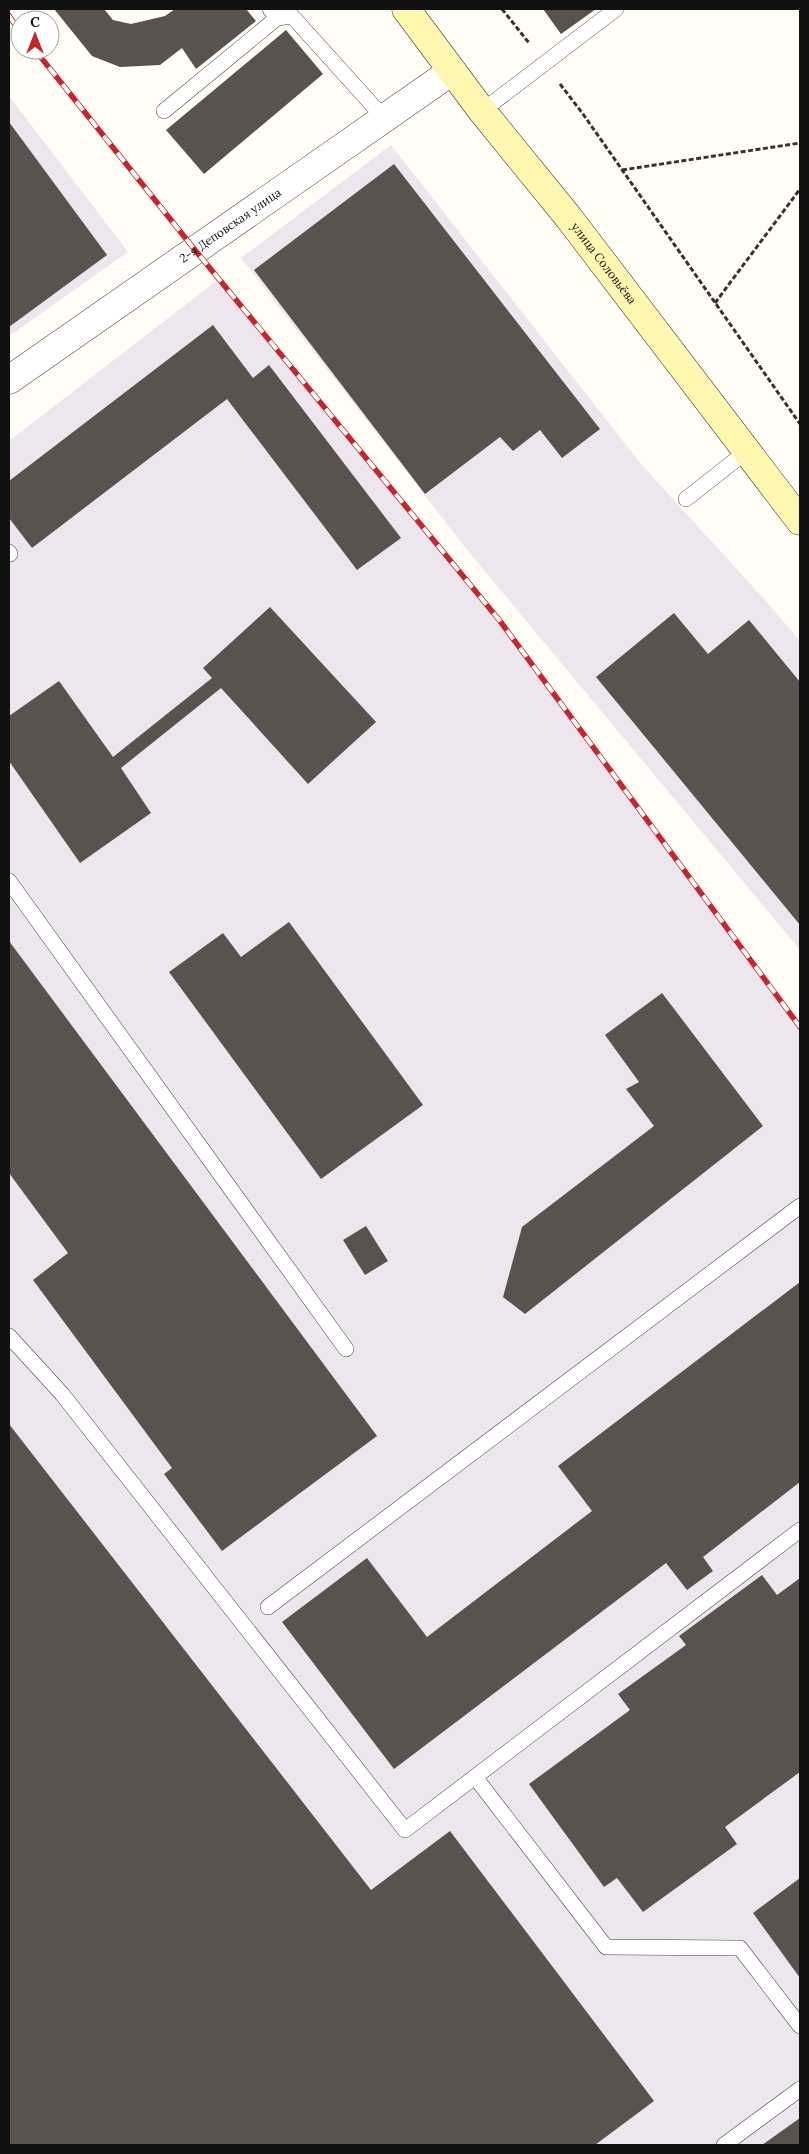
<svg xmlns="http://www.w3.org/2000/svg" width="809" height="2154" font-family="Lora,serif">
  <rect width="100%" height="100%" fill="#fffdf5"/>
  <!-- industrial -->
  <g fill="#eee6ef">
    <polygon points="9,96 128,252 9,336"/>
    <polygon points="391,145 641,464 765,600 800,641 800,950 464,546 241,258"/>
    <polygon points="219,279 378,473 541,677 800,1027 800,2145 9,2145 9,441"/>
  </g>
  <!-- building -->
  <g fill="#5a524d">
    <polygon points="54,9 104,9 113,20 131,24 165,16 175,9 246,9 256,21 196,69 182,48 160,65 120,67 92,56"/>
    <polygon points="543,9 596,9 561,34"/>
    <polygon points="286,30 323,74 204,174 166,130"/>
    <polygon points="9,122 107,255 9,327"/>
    <polygon points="394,164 600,429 562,458 540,430 513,451 500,437 425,494 254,270"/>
    <polygon points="213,325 253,378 269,365 401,538 357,570 227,399 32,548 9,518 9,481"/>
    <polygon points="270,607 376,722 308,784 221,688 121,768 151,813 80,863 9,761 9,716 59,681 113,757 212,678 203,668"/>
    <polygon points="674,613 708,654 749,620 800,682 800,925 596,677"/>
    <polygon points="289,922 423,1105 321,1179 169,972 223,933 241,957"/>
    <polygon points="9,941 377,1436 222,1551 164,1474 172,1468 33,1280 68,1253 9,1173"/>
    <polygon points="662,993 763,1126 525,1314 503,1297 522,1227 654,1126 626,1089 639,1082 605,1035"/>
    <polygon points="366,1226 388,1261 365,1275 343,1240"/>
    <polygon points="800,1282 800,1482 703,1557 713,1571 687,1590 666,1563 394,1769 282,1622 367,1558 427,1637 592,1511 558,1466"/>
    <polygon points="9,1424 371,1890 450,1831 654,2101 595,2145 9,2145"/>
    <polygon points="762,1575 777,1595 800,1578 800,1772 725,1827 737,1844 643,1912 617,1878 604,1887 529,1784 630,1710 618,1694 686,1645 679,1636"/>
    <polygon points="800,1878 800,1978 753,1913"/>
    <polygon points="800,2118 800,2145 762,2145"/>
  </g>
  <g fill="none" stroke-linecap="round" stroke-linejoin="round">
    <!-- lane casing -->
    <g stroke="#444" stroke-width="16">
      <g id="lane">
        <polyline points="270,9 277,18 292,16 384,118"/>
        <polyline points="164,111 277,18"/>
        <polyline points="482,111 616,9"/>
        <polyline points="686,499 747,451"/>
        <polyline points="9,552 10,554"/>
        <polyline points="9,881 346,1349"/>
        <polyline points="9,1336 62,1394 405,1830 800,1530"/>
        <polyline points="268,1607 800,1206"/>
        <polyline points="475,1777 606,1947 740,1948 800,2026"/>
        <polyline points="724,2145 800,2089"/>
      </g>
    </g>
    <!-- street casing -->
    <g stroke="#444" stroke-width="29">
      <g id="street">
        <path id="s1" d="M 9,380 L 452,71"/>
      </g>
    </g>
    <!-- secondary casing -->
    <g stroke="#333" stroke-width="29">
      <g id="secondary">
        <path id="s2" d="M 406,9 L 482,111 L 569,218 L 800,521"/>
      </g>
    </g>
    <!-- path -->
    <g stroke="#333" stroke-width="3" stroke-dasharray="5 2.5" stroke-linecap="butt">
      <polyline points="502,9 529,43"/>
      <polyline points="560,84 583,114 800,424"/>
      <polyline points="622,170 800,143"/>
      <polyline points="715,303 800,189"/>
    </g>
    <!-- lane -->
    <use href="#lane" stroke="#fff" stroke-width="15"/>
    <!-- street -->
    <use href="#street" stroke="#fff" stroke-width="28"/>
    <!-- secondary -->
    <use href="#secondary" stroke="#fff6b0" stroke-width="28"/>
    <!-- rail casing -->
    <g stroke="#c4262e" stroke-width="5.5">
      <g id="rail">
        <polyline points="9,16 20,31"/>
        <polyline points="35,50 195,250 500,621 800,1027"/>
      </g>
    </g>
    <!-- rail -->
    <use href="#rail" stroke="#fff" stroke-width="4" stroke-dasharray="11" stroke-linecap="butt"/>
  </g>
  <g text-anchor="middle" stroke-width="5" stroke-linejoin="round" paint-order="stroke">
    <!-- street labels -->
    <g font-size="12" fill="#111" stroke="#fff">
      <text dy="4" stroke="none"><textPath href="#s1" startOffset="270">2-я Деповская улица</textPath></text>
      <text dy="4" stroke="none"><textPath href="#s2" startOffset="322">улица Соловьёва</textPath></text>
    </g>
  </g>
  <!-- border -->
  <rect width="809" height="2154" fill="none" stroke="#111111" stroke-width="20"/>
  <!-- north arrow -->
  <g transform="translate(35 35)"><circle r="24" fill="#ffffff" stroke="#a0a0a0"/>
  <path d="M0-4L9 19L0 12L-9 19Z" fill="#c4262e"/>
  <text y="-8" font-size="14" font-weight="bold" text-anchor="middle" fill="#111111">С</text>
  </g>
</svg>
